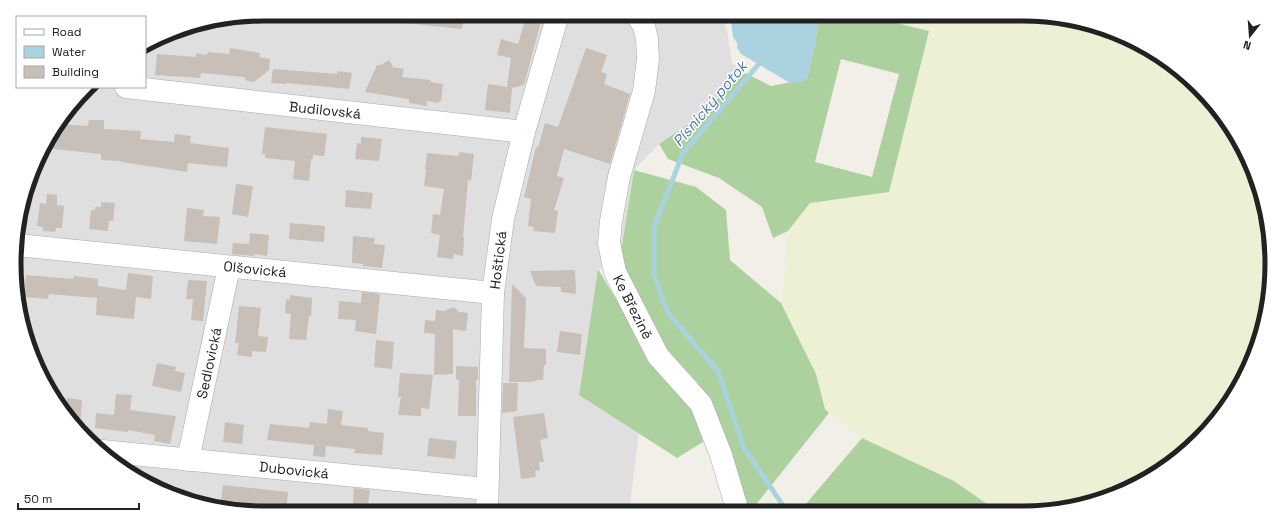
<svg xmlns="http://www.w3.org/2000/svg" width="1286" height="527" font-family="'Space Grotesk',sans-serif">
  <rect width="100%" height="100%" fill="#f2efe9"/>
  <!-- residential -->
  <polygon fill="#e0dfdf" points="264,14 721,14 727,31 732,63 745,73 696,119 659,144 634,170 619,264 598,269 579,394 639,433 629,512 264,513 184,500 111,461 48,388 19,312 16,231 47,139 90,87 145,87 145,49 183,27"/>
  <!-- farmland -->
  <polygon fill="#eef0d5" points="875,14 1022,14 1102,27 1187,76 1246,153 1271,247 1259,343 1230,402 1187,451 1133,487 1055,511 997,511 954,481 862,438 825,409 816,374 781,303 788,231 810,203 889,192 929,31 876,18"/>
  <!-- forest -->
  <g fill="#add19e" fill-rule="evenodd">
    <path d="M 819,14 L 875,14 L 876,18 L 929,31 L 889,192 L 810,203 L 788,231 L 773,238 L 762,207 L 719,178 L 668,159 L 659,144 L 696,119 L 745,73 L 771,86 L 807,79 L 815,45 ZM 841,59 L 899,74 L 872,177 L 815,162 Z"/>
    <polygon points="634,170 696,187 726,210 730,260 781,303 816,374 825,409 829,413 750,512 748,512 718,417 698,383 666,348 619,264"/>
    <polygon points="598,269 650,356 693,405 703,442 677,458 579,395"/>
    <polygon points="862,438 954,481 997,511 799,512"/>
  </g>
  <!-- water -->
  <polygon fill="#aad3df" points="730,14 819,14 815,45 807,79 801,82 790,83 741,54 737,48 737,43 733,37"/>
  <g fill="none" stroke-linecap="round" stroke-linejoin="round">
    <!-- stream -->
    <polyline stroke="#aad3df" stroke-width="5" points="763,59 683,153 654,227 654,275 668,313 718,371 744,448 786,510 789,512"/>
  </g>
  <!-- building -->
  <g fill="#c7bfb8">
    <polygon points="405,14 464,14 462,29 405,23"/>
    <polygon points="527,14 543,14 524,85 512,88 510,113 485,110 488,84 507,87 511,58 497,55 501,39 518,44"/>
    <polygon points="230,48 260,53 259,57 270,59 269,70 254,82 247,81 244,77 201,73 200,78 155,75 157,54 196,57 196,53 207,55 208,52 229,54"/>
    <polygon points="586,48 607,55 601,72 607,74 604,84 630,94 610,164 564,149 557,176 564,178 554,210 558,211 555,233 533,231 534,227 528,226 531,199 524,197 536,147 538,148 545,123 558,127"/>
    <polygon points="389,60 393,67 404,69 402,77 431,80 430,82 443,84 441,101 439,101 439,103 427,101 427,106 409,103 409,99 365,92 377,65 381,65"/>
    <polygon points="273,69 337,74 337,71 352,73 349,89 286,83 286,84 271,83"/>
    <polygon points="89,120 104,120 104,129 141,131 140,139 174,142 175,134 191,136 190,143 229,148 227,167 188,163 187,172 121,162 121,161 101,160 101,154 44,148 47,139 60,124 88,126"/>
    <polygon points="265,127 327,134 324,156 313,155 313,159 311,159 309,181 293,179 295,161 265,158 265,154 262,154"/>
    <polygon points="361,137 382,139 379,161 355,159 357,143 361,144"/>
    <polygon points="459,152 474,154 471,181 468,180 463,237 464,237 463,256 454,254 453,259 437,257 440,235 431,233 433,214 440,215 444,189 424,186 426,169 425,169 427,153 459,156"/>
    <polygon points="236,184 253,186 248,217 232,214"/>
    <polygon points="346,190 373,193 371,209 345,207"/>
    <polygon points="47,194 57,195 57,205 64,206 62,228 56,228 55,232 43,231 43,227 37,226 40,203 46,204"/>
    <polygon points="101,202 115,203 113,221 109,221 108,231 89,229 91,210 95,210 95,207 101,207"/>
    <polygon points="187,208 204,210 203,216 220,217 217,244 184,241"/>
    <polygon points="290,223 325,226 324,242 289,239"/>
    <polygon points="250,233 269,235 267,256 255,254 254,256 232,254 233,243 249,244"/>
    <polygon points="353,236 375,238 374,244 385,245 382,268 363,266 363,264 352,263"/>
    <polygon points="575,270 576,294 561,292 561,287 536,286 530,271"/>
    <polygon points="128,273 153,276 151,299 136,297 134,319 96,315 97,298 49,294 48,299 24,297 26,275 73,279 74,276 98,279 98,286 126,290"/>
    <polygon points="188,280 207,281 203,321 191,320 193,299 186,299"/>
    <polygon points="512,284 526,298 524,348 546,349 546,365 544,365 543,380 538,380 532,382 509,382"/>
    <polygon points="362,292 380,294 376,334 355,331 356,320 338,319 339,301 361,303"/>
    <polygon points="290,295 312,298 311,316 309,316 306,340 289,339 291,314 285,313 286,299 290,300"/>
    <polygon points="239,306 261,308 258,336 268,337 266,352 252,351 252,357 237,355 239,343 235,343"/>
    <polygon points="454,307 459,312 468,313 466,331 453,329 453,374 434,375 435,334 424,333 425,320 435,321 436,310 444,311"/>
    <polygon points="560,331 582,334 580,355 557,352"/>
    <polygon points="376,340 394,342 392,369 374,367"/>
    <polygon points="157,363 176,367 175,371 185,373 181,392 152,386"/>
    <polygon points="456,366 478,367 478,380 476,380 476,416 458,416 459,380 456,379"/>
    <polygon points="400,373 433,375 429,409 421,408 421,416 398,415 401,397 398,397"/>
    <polygon points="503,383 518,383 517,411 502,413"/>
    <polygon points="116,394 132,395 130,410 176,416 170,444 154,441 155,435 128,430 128,432 95,428 96,413 114,415"/>
    <polygon points="67,398 82,400 80,425 66,410"/>
    <polygon points="328,409 343,411 341,425 368,428 368,431 384,433 382,455 354,453 355,449 326,446 325,457 313,456 314,445 267,440 270,424 309,428 310,422 327,424"/>
    <polygon points="544,413 548,438 540,440 544,462 539,462 540,470 535,471 536,477 521,479 513,417"/>
    <polygon points="225,422 244,425 242,444 223,442"/>
    <polygon points="429,438 457,441 455,459 427,456"/>
    <polygon points="223,485 288,492 286,513 252,511 229,507 229,502 221,502"/>
    <polygon points="354,488 370,490 368,505 353,504"/>
  </g>
  <g fill="none" stroke-linecap="round" stroke-linejoin="round">
    <!-- minor casing -->
    <g stroke="#a9a9a9" stroke-width="23">
      <g id="minor">
        <polyline points="636,14 644,26 647,39 648,59 644,91 619,177 611,221 609,243 615,272 658,356 701,404 721,455 738,512"/>
        <polyline points="126,87 524,132"/>
        <polyline points="17,245 493,293"/>
        <polyline points="102,451 487,489"/>
        <polyline points="188,460 229,267"/>
        <polyline points="487,512 493,293 503,219 524,132 558,14"/>
      </g>
    </g>
    <!-- minor -->
    <use href="#minor" stroke="#fff" stroke-width="22"/>
  </g>
  <g text-anchor="middle" stroke-width="3" stroke-linejoin="round" paint-order="stroke">
    <!-- street labels -->
    <g font-size="14" fill="#222" stroke="#fff">
      <text transform="translate(325 110) rotate(6)" y="5">Budilovská</text>
      <text transform="translate(498 260) rotate(-83)" y="5">Hoštická</text>
      <text transform="translate(255 269) rotate(6)" y="5">Olšovická</text>
      <text transform="translate(633 307) rotate(63)" y="5">Ke Březině</text>
      <text transform="translate(209 363) rotate(-78)" y="5">Sedlovická</text>
      <text transform="translate(294 470) rotate(6)" y="5">Dubovická</text>
    </g>
    <!-- water labels -->
    <g font-size="15" font-style="italic" fill="#4a7aab" stroke="#fff">
      <text transform="translate(710 104) rotate(-50)" y="5">Písnický potok</text>
    </g>
  </g>
  <!-- crop -->
  <path d="M0 0H1286V527H0ZM263 21H1023A242 242 0 0 1 1265 263V264A242 242 0 0 1 1023 506H263A242 242 0 0 1 21 264V263A242 242 0 0 1 263 21Z" fill="#fff" fill-rule="evenodd"/>
  <path fill="none" stroke="#222" stroke-width="5" d="M263 21H1023A242 242 0 0 1 1265 263V264A242 242 0 0 1 1023 506H263A242 242 0 0 1 21 264V263A242 242 0 0 1 263 21Z"/>
  <!-- legend -->
  <rect x="16" y="16" width="130" height="72" fill="#ffffff" stroke="#a7a7a7"/>
  <rect x="24" y="29" width="20" height="6" fill="#ffffff" stroke="#a7a7a7"/>
  <text x="52" y="36" font-size="12" fill="#222222">Road</text>
  <rect x="24" y="46" width="20" height="12" fill="#aad3df" stroke="#a7a7a7"/>
  <text x="52" y="56" font-size="12" fill="#222222">Water</text>
  <rect x="24" y="66" width="20" height="12" fill="#c7bfb8" stroke="#a7a7a7"/>
  <text x="52" y="76" font-size="12" fill="#222222">Building</text>
  <!-- north arrow -->
  <g transform="translate(1250 36) rotate(197)" stroke="#ffffff" stroke-width="3" paint-order="stroke">
  <path d="M0-3L7 15L0 10L-7 15Z" fill="#222222"/>
  <text y="-6" font-size="11" font-weight="bold" text-anchor="middle" fill="#222222">N</text>
  </g>
  <!-- scale -->
  <path d="M18 503v6h121v-6" fill="none" stroke="#222222" stroke-width="2"/>
  <text x="24" y="503" font-size="12" fill="#222222" stroke="#ffffff" stroke-width="3" paint-order="stroke">50 m</text>
</svg>
